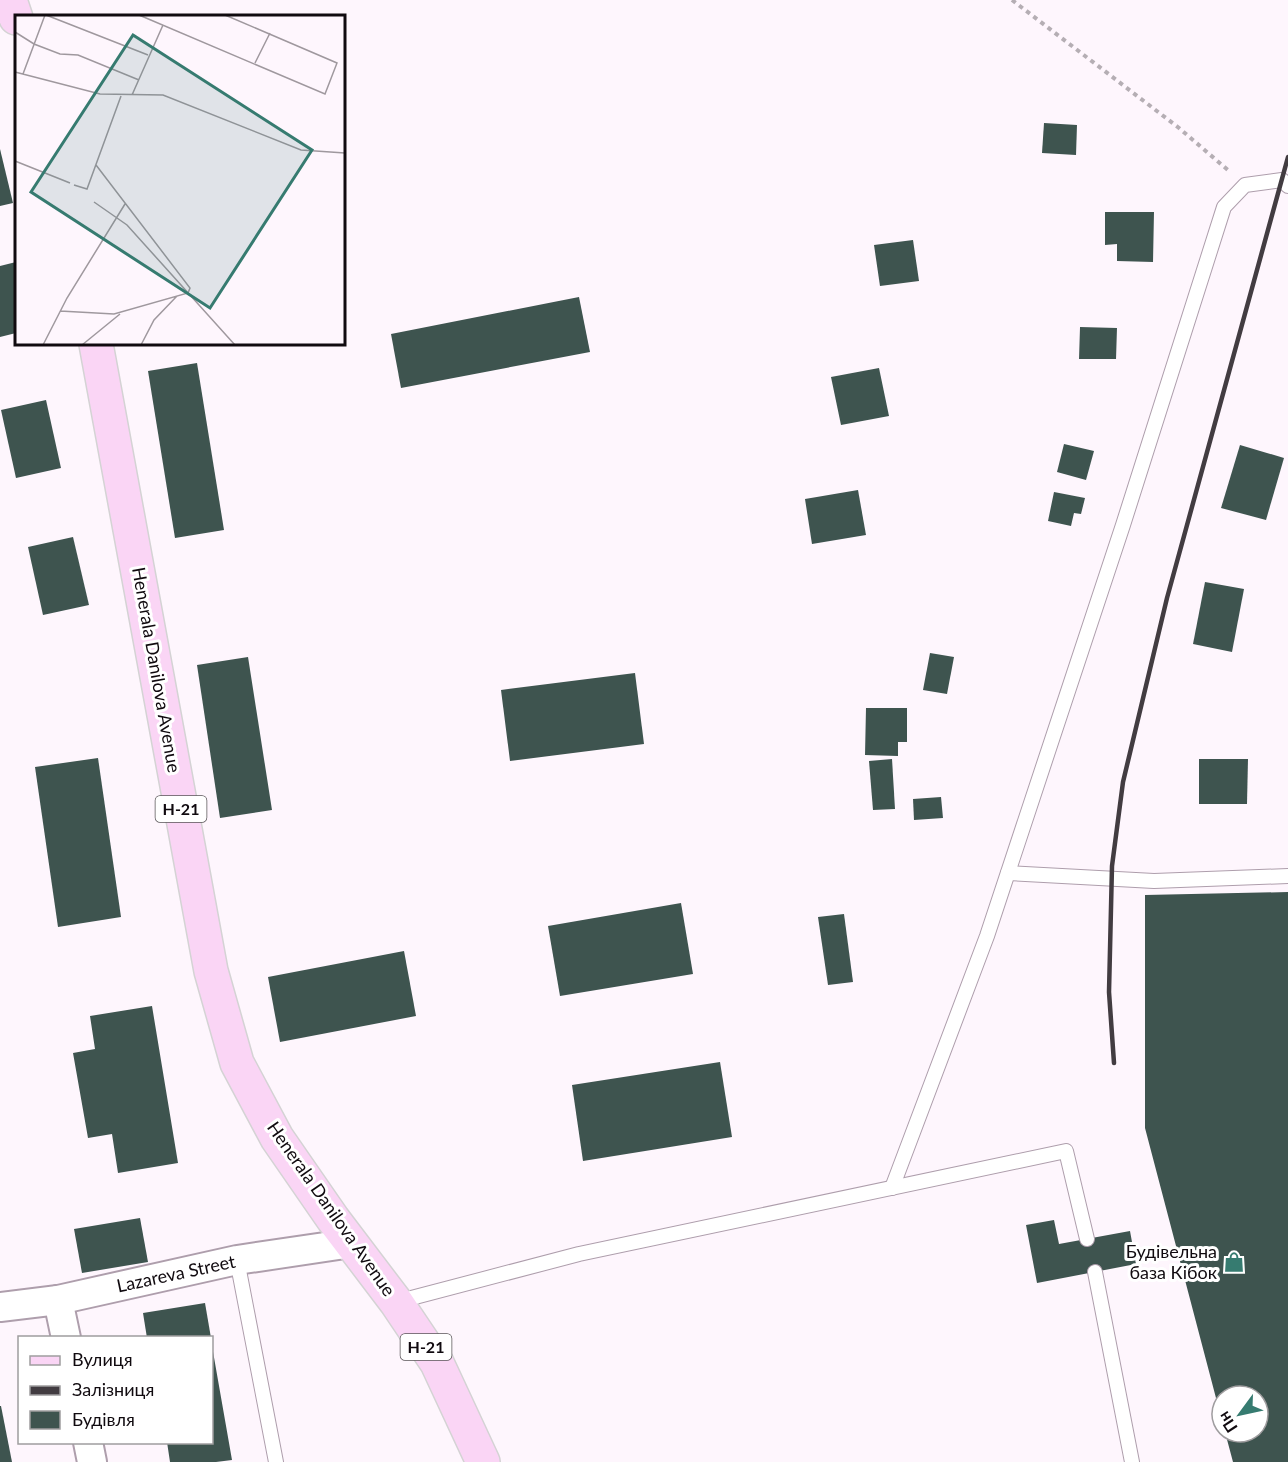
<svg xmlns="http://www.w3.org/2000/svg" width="1288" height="1462" font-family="Lato,sans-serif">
  <rect width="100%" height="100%" fill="#fef6fd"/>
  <!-- building -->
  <g fill="#3e544f">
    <polygon points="1044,123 1077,125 1076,155 1042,153"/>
    <polygon points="0,149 13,203 0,206"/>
    <polygon points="1105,212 1154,212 1153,262 1117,261 1117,244 1105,245"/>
    <polygon points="913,240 919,281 880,286 874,245"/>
    <polygon points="16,262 16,333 0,337 0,266"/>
    <polygon points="579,297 590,352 401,388 391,334"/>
    <polygon points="1080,327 1117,328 1116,359 1079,359"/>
    <polygon points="197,363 224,530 175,538 148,371"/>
    <polygon points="879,368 889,416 841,425 831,377"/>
    <polygon points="46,400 61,468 16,478 1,410"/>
    <polygon points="1064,444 1094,451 1086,480 1057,472"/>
    <polygon points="1240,445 1284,458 1266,520 1221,508"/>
    <polygon points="858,490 866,535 812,544 805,499"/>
    <polygon points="1054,492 1085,498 1081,514 1074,513 1071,526 1048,521"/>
    <polygon points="73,537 89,605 43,615 28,547"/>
    <polygon points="1205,582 1244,589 1232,652 1193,644"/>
    <polygon points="930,653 954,657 947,694 923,690"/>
    <polygon points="248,657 272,810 220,818 197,665"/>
    <polygon points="635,673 644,744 510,761 501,690"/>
    <polygon points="866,708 907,708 907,742 898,742 898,756 865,755"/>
    <polygon points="98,758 121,917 58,927 35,767"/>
    <polygon points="892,759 895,809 873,810 869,761"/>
    <polygon points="1199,759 1248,759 1247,804 1199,804"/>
    <polygon points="941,797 943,818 914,820 913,799"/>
    <polygon points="1288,892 1288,1462 1233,1462 1225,1432 1258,1432 1258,1396 1222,1396 1221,1417 1145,1128 1145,895"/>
    <polygon points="681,903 693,974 560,996 548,926"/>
    <polygon points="844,914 853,982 828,985 818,917"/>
    <polygon points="404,951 416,1016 280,1042 268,977"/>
    <polygon points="152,1006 178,1163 118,1173 112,1134 88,1138 73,1053 95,1049 90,1016"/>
    <polygon points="720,1062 732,1137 583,1161 572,1085"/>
    <polygon points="140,1218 148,1262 82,1273 74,1229"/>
    <polygon points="1054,1220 1059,1244 1130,1231 1136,1264 1037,1283 1026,1225"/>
    <polygon points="205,1303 211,1338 147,1338 143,1313"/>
    <polygon points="212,1346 232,1460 216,1462 170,1462 167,1442 212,1442"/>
    <polygon points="0,1406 1,1406 12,1462 0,1462"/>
  </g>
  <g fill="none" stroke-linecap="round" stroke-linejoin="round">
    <!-- service casing -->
    <g stroke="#ae9eac" stroke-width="16">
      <g id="service">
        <polyline points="1008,873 1154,881 1288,876"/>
        <polyline points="892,1188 987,936 1123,525 1224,207 1245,185 1282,180 1288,186"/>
        <polyline points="237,1260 276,1462"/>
        <polyline points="1095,1272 1132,1462"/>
        <polyline points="396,1302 579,1254 1066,1151 1087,1239"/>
      </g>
    </g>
    <!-- minor casing -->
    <g stroke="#ae9eac" stroke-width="32">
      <g id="minor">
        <polyline points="58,1300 66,1338"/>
        <polyline points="0,1307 58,1300 237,1260 352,1243"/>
        <polyline points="88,1442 92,1462"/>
      </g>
    </g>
    <!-- primary casing -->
    <g stroke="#d4d3d4" stroke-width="36">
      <g id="primary">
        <polyline points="10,0 16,18"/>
        <polyline points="96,344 211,971 237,1063 277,1138 333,1219 396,1302 437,1363 483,1462"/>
      </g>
    </g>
    <!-- path -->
    <polyline stroke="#b5aeb4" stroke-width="4" stroke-dasharray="4.5 4.5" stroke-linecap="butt" points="1012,0 1179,128 1229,171"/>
    <!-- service -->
    <use href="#service" stroke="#fff" stroke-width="14"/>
    <!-- minor -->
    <use href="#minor" stroke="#fff" stroke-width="28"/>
    <!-- primary -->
    <use href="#primary" stroke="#fad5f5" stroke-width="33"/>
    <!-- rail -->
    <polyline stroke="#423c41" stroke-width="4.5" points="1114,1063 1109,992 1112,866 1123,782 1167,598 1288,157"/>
  </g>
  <!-- icons -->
  <defs>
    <g id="shop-bare" transform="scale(1.62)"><path d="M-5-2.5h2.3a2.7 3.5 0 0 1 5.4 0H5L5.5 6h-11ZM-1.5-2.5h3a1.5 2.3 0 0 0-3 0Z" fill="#367b70" stroke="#fff" stroke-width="2.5" paint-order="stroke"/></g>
  </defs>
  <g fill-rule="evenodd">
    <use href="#shop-bare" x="1234" y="1262"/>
  </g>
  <g text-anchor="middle" stroke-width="6" stroke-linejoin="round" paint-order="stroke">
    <!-- shield labels -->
    <g fill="#fff" stroke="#585457" stroke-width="1.5">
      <rect x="155.5" y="796" width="51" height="26" rx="4.5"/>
      <rect x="400.5" y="1334" width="51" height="26" rx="4.5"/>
    </g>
    <g font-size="16" font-weight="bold" fill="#100a0f">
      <text x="181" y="815">Н-21</text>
      <text x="426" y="1353">Н-21</text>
    </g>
    <!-- street labels -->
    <g font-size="18" fill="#100a0f" stroke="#fff">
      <text transform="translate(156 670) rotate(80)" y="6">Henerala Danilova Avenue</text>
      <text transform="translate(331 1209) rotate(55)" y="6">Henerala Danilova Avenue</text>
      <text transform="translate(176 1274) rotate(-12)" y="6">Lazareva Street</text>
    </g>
    <!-- poi labels -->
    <g font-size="18" fill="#100a0f" stroke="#fff" text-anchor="end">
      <text x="1217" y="1258">Будівельна<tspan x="1217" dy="21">база Кібок</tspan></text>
    </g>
  </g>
  <!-- overview -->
  <g transform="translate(15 15)">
    <rect width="330" height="330" fill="#fef6fd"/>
    <path fill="none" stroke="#9f989e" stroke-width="1.5" d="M 31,0 L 133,40M 124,0 L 310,79 L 322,48 L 210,0M 0,17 L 19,29 L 45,39 L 63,40 L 124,65M 240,48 L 255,18M 0,57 L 85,79 L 148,80 L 286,135 L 330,138M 8,59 L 30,0M 117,80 L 148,10M 0,146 L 55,168M 59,170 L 72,174 L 106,81M 79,187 L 112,210 L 220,330M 45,296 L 99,299 L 173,278 L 175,273 L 81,150M 28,330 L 52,283 L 110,189M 67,330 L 105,299M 126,330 L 139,305 L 162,281"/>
    <path fill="#367b70" fill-opacity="0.15" stroke="#367b70" stroke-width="3" d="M 118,20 L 297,135 L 195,293 L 16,177 Z"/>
    <rect width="330" height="330" fill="none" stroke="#100a0f" stroke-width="3"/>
  </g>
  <!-- legend -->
  <rect x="18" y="1336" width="195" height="108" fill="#ffffff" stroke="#9f9d9f" stroke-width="1.5"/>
  <rect x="30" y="1356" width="30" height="9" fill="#fad5f5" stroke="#9f9d9f" stroke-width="1.5"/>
  <text x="72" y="1366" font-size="18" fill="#100a0f">Вулиця</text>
  <rect x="30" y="1386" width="30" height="9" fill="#423c41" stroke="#9f9d9f" stroke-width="1.5"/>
  <text x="72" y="1396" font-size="18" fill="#100a0f">Залізниця</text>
  <rect x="30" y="1411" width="30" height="18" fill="#3e544f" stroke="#9f9d9f" stroke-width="1.5"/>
  <text x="72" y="1426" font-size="18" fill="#100a0f">Будівля</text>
  <!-- north arrow -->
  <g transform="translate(1240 1414) rotate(237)"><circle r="28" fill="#ffffff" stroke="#9f9d9f" stroke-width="1.5"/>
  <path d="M0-4.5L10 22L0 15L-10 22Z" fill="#367b70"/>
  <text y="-9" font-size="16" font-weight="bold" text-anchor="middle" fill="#100a0f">Пн</text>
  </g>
</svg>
